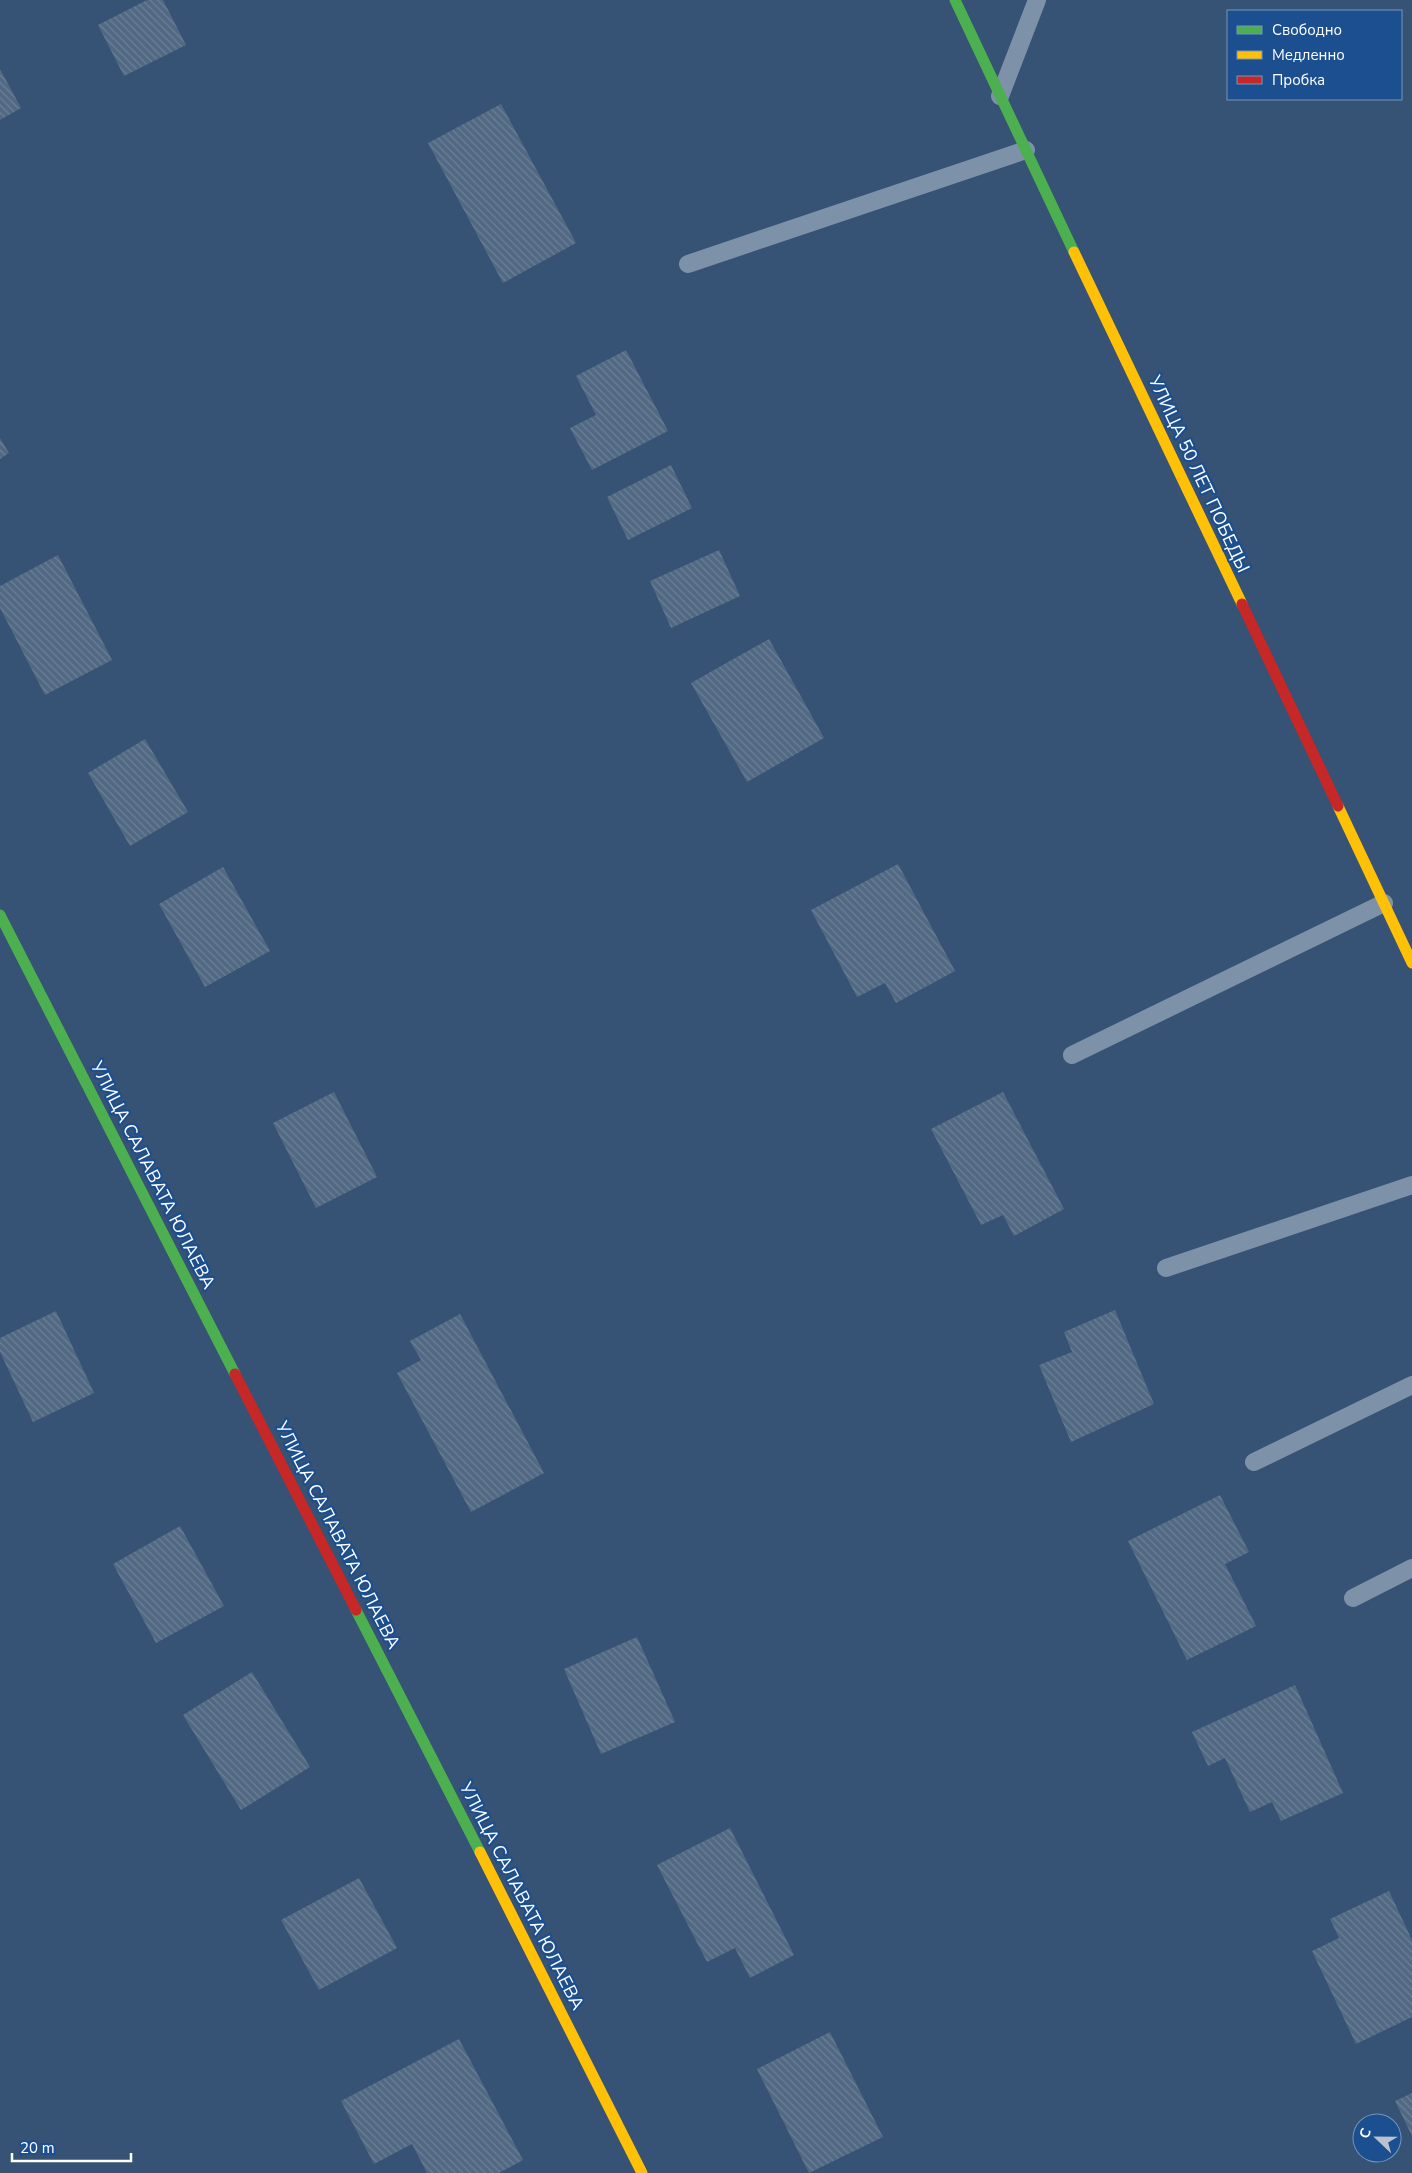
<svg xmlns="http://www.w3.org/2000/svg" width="1412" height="2173" font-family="'Nunito Sans',sans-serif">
  <defs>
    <pattern id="building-back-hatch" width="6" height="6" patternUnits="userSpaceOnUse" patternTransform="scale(1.25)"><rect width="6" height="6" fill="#526984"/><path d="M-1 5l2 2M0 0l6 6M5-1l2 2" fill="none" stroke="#6c8096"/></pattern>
  </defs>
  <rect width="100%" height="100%" fill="#365274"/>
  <!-- building -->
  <g fill="url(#building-back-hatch)">
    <polygon points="147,0 163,0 186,45 124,76 98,25"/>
    <polygon points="0,69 21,108 0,120"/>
    <polygon points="501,104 576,243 503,283 428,143"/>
    <polygon points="626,350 668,431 592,470 570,428 596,415 576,376"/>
    <polygon points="0,438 9,453 0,459"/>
    <polygon points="671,465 692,508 628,540 607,497"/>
    <polygon points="719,550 740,596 671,628 650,581"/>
    <polygon points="58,555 112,660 45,695 0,608 0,586"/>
    <polygon points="769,639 824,738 747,782 691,683"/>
    <polygon points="145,739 188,812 130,846 88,773"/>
    <polygon points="898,864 955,971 896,1003 885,983 857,997 811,910"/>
    <polygon points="223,867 270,951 205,987 159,904"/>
    <polygon points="334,1092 377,1177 316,1208 273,1123"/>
    <polygon points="1003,1092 1064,1209 1014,1236 1003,1215 981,1225 931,1129"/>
    <polygon points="1115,1310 1154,1404 1071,1442 1039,1365 1072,1352 1064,1332"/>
    <polygon points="56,1311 94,1393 33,1422 0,1352 0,1338"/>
    <polygon points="460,1314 544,1473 471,1512 397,1373 421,1360 410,1341"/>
    <polygon points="1220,1495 1249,1552 1225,1564 1256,1626 1187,1660 1128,1541"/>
    <polygon points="180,1526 224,1606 156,1643 113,1564"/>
    <polygon points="637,1637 675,1722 601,1754 564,1669"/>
    <polygon points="252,1672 310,1767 241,1810 183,1715"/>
    <polygon points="1295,1685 1343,1793 1281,1821 1272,1802 1250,1812 1225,1758 1208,1766 1192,1732"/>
    <polygon points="730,1828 794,1955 750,1978 735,1948 707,1962 657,1865"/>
    <polygon points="359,1878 397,1948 319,1990 281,1920"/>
    <polygon points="1389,1891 1412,1940 1412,2017 1356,2044 1312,1951 1339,1938 1330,1919"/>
    <polygon points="830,2032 883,2137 809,2173 757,2069"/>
    <polygon points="459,2039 523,2160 499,2173 427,2173 412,2144 374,2164 341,2101"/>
    <polygon points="1412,2093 1412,2136 1395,2101"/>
  </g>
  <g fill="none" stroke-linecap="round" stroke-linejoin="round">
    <!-- lane -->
    <g stroke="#7d92a8" stroke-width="18">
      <polyline points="1000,96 1037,0"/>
      <polyline points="688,264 1026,150"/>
      <polyline points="1072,1055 1384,903"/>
      <polyline points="1166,1268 1412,1185"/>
      <polyline points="1254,1462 1412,1385"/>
      <polyline points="1353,1598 1412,1568"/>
    </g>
    <!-- fast -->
    <g stroke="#4caf50" stroke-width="11">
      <polyline points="955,0 1074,252"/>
      <polyline points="0,915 235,1374"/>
      <polyline points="356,1610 480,1852"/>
    </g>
    <!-- slow -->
    <g stroke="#ffc107" stroke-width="11">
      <polyline points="1074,252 1242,604"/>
      <polyline points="1338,806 1412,963"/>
      <polyline points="480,1852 642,2173"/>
    </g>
    <!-- jam -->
    <g stroke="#c62828" stroke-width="11">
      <polyline points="1242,604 1338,806"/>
      <polyline points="235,1374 356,1610"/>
    </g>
  </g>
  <g text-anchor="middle" stroke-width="4.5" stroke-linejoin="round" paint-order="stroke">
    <!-- street labels -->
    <g font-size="18" fill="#fff" stroke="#1b4f8f">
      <text transform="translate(1199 474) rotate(65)" y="6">УЛИЦА 50 ЛЕТ ПОБЕДЫ</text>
      <text transform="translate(153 1175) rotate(63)" y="6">УЛИЦА САЛАВАТА ЮЛАЕВА</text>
      <text transform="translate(338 1535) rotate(63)" y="6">УЛИЦА САЛАВАТА ЮЛАЕВА</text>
      <text transform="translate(522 1896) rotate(63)" y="6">УЛИЦА САЛАВАТА ЮЛАЕВА</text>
    </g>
  </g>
  <!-- legend -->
  <rect x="1227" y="10" width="175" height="90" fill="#1b4f8f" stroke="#7695bc"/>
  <rect x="1237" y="26" width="25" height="8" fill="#4caf50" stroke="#7695bc"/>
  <text x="1272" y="35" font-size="15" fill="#ffffff">Свободно</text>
  <rect x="1237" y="51" width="25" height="8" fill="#ffc107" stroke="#7695bc"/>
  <text x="1272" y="60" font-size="15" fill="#ffffff">Медленно</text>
  <rect x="1237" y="76" width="25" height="8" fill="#c62828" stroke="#7695bc"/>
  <text x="1272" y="85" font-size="15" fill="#ffffff">Пробка</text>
  <!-- north arrow -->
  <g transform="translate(1377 2138) rotate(292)"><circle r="24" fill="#1b4f8f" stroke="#7695bc"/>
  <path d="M0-4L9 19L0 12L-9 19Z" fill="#b9c2ce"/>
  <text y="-8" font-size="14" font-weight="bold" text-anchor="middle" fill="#ffffff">С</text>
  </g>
  <!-- scale -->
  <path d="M12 2153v8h119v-8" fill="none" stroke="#ffffff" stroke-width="2.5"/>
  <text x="20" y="2153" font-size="15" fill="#ffffff" stroke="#1b4f8f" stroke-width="4" paint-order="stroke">20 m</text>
</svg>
